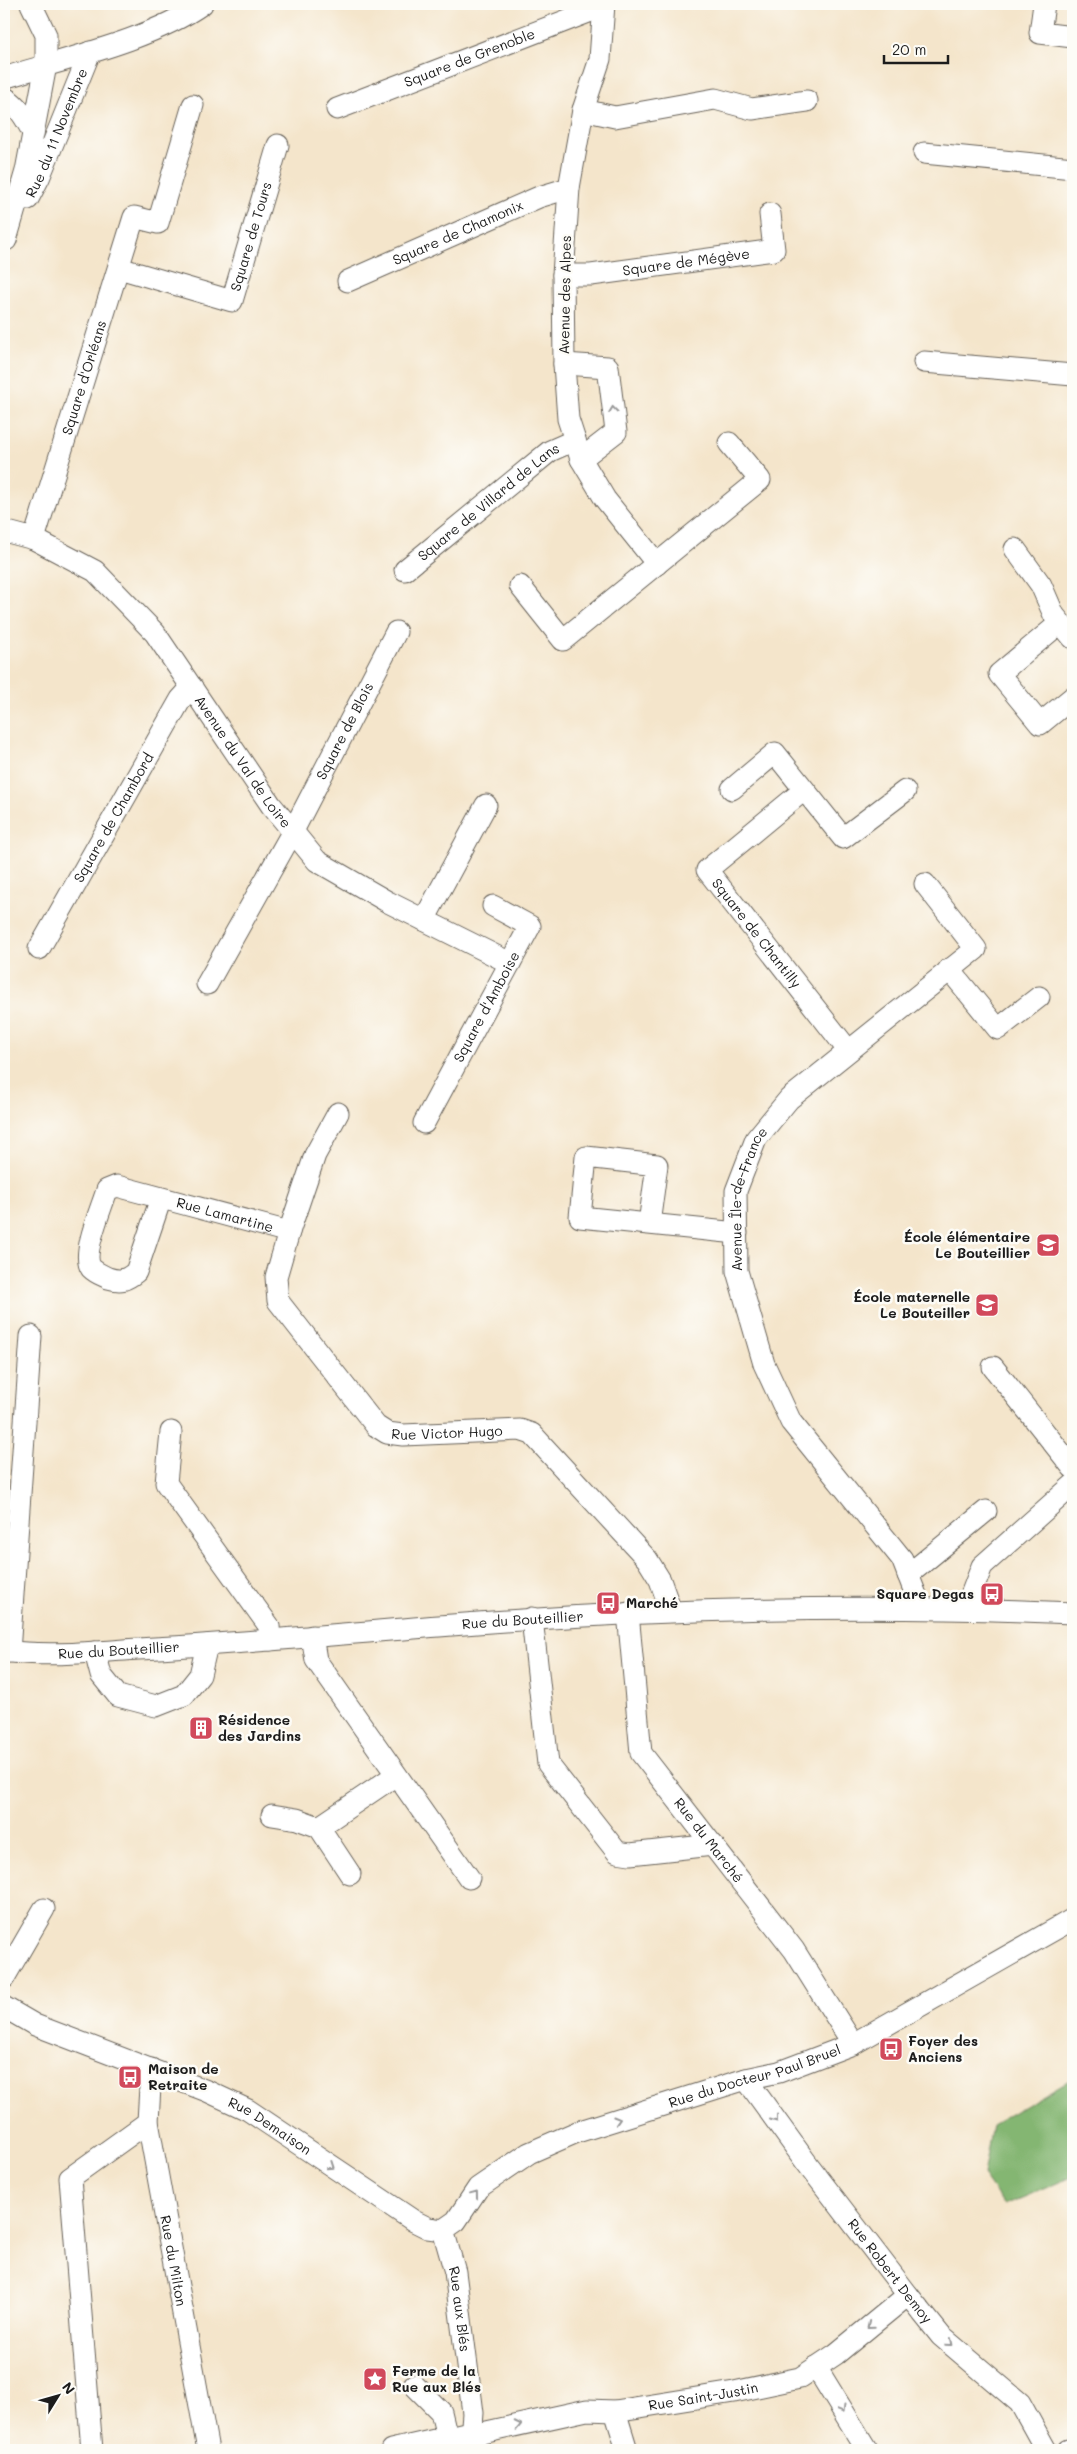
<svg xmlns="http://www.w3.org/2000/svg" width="1077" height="2454" font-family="Mali,sans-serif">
  <rect width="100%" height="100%" fill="#fdfcf7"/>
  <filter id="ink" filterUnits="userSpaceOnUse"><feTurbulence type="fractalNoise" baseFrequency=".02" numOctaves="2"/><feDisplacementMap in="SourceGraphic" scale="10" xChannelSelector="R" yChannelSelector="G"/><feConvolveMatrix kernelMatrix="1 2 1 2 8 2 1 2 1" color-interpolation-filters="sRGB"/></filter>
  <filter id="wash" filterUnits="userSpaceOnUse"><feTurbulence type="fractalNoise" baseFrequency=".0096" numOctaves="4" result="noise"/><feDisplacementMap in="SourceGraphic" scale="20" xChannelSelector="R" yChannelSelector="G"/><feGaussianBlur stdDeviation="1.12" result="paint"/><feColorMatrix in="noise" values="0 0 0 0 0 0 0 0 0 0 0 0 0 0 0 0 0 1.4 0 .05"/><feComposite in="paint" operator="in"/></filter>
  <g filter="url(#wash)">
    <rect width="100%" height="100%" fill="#f4e5cb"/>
    <!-- forest -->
    <polygon fill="#84b672" stroke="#506947" points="1073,2078 1073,2176 1005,2206 983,2175 992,2125"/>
  </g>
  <g filter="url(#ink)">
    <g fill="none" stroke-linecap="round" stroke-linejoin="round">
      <!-- minor casing -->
      <g stroke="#686259" stroke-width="23">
        <g id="minor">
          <polyline points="604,4 600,59 583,110 569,188 563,275 564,364 568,419 581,459 605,499 657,564"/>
          <polyline points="1044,4 1040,33 1073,37"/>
          <path d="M 4,78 C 64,59 151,40 202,4"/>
          <path d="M 4,97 C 18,105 26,119 33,133"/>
          <path id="s1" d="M 337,109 L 604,6"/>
          <polyline points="583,110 615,117 715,99 752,109 807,101"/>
          <polyline points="924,153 1073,168"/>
          <path id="s2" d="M 28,199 L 39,178 L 90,52"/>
          <polyline points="6,240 26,171 46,65 46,35 31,4"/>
          <path id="s3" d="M 119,268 L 232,301 L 278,145"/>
          <path id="s4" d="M 563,275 L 591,275 L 774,250 L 770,214"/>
          <path id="s5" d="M 348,281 L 539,197 L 569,188"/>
          <polyline points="924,362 1073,375"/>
          <polyline points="564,364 608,367 616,432 581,459"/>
          <path id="s6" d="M 4,531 L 34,539 L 95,571 L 155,633 L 271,805 L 317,861 L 388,902 L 510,963"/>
          <path id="s7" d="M 34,539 L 134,217 L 158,223 L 193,105"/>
          <polyline points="1015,549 1041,585 1054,615 1073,638"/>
          <path id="s8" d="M 405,570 L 550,451 L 575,440"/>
          <polyline points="520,586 563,640 760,480 729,443"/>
          <polyline points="1060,623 999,674 1040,724 1073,697"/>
          <polyline points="732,789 775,753 843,838 905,791"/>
          <path id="s9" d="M 804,790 L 707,870 L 848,1050"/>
          <polyline points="424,920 486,805"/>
          <path id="s10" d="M 39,949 L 181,699 L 192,687"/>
          <polyline points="949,969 998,1029 1039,997"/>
          <path id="s11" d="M 207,984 L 293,831 L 396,632"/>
          <path id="s12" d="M 338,1113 L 315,1155 L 289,1232 L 276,1277 L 278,1301 L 376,1426 L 387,1433 L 403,1435 L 520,1430 L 532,1434 L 647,1559 L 660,1580 L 671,1611"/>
          <path id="s13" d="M 424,1123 L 530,926 L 493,906"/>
          <path id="s14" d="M 161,1198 L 136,1272 C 126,1280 121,1282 108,1278 C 102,1275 96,1273 91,1268 C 81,1254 102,1207 107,1190 L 117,1186 L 289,1232"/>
          <polyline points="649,1224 657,1165 586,1157 580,1217 737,1233"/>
          <polyline points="993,1367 1073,1468"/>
          <polyline points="171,1432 166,1483 269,1626 270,1640"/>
          <polyline points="908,1575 986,1511"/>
          <path id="s15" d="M 921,1608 L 902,1559 L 791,1422 L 764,1364 L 737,1271 L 736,1191 L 756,1139 L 789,1099 L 976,949 L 925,884"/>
          <polyline points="966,1608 982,1566 1073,1485"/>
          <path id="s16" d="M 628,1613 L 641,1753 L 794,1950 L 853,2044"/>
          <polyline points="532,1618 548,1764 617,1852 630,1854 713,1845"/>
          <polyline points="312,1636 316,1660 469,1878"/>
          <path id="s17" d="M 4,1651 C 48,1657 94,1652 138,1649 C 238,1644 339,1634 439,1626 C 650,1609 862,1603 1073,1613"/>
          <polyline points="9,1652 31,1336"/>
          <polyline points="95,1652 101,1675 118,1696 156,1706 184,1695 200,1675 207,1645"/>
          <polyline points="272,1815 297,1819 319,1827 350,1874"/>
          <polyline points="319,1827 396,1775"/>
          <polyline points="4,1978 44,1909"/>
          <path id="s18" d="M 4,2007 L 35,2025 L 207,2091 L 248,2110 L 414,2221 L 428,2228 L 443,2230"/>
          <path id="s19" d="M 151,2069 L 148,2122 L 208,2450"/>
          <path id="s20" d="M 746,2079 L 806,2162 L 908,2295 L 941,2336 L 1020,2403 L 1046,2450"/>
          <path id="s21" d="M 443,2230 L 456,2221 L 478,2188 L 529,2153 L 577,2132 L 746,2079 L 779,2072 L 853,2044 L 1073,1919"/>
          <path id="s22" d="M 443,2230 L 455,2272 L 473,2413 L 470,2450"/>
          <polyline points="816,2367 867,2450"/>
          <polyline points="414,2385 441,2412 447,2437"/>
          <polyline points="615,2411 627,2450"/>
          <polyline points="92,2450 70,2178 148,2122"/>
          <path id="s23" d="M 391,2450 L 470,2432 L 482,2433 L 587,2410 L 615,2411 L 734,2392 L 800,2378 L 836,2354 L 908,2295"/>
          <polyline points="1068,2450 1073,2449"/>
        </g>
      </g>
      <!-- minor -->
      <use href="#minor" stroke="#fff" stroke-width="21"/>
    </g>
    <!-- one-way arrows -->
    <defs><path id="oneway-chevron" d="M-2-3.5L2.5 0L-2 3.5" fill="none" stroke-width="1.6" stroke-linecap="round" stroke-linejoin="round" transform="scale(1.25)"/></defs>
    <g stroke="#999">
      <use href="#oneway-chevron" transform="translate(613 410) rotate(-97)"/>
      <use href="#oneway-chevron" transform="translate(775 2119) rotate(54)"/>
      <use href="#oneway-chevron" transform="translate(617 2120) rotate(-17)"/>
      <use href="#oneway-chevron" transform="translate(331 2166) rotate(34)"/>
      <use href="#oneway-chevron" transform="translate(475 2194) rotate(-53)"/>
      <use href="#oneway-chevron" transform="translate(870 2326) rotate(141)"/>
      <use href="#oneway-chevron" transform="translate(950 2343) rotate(40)"/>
      <use href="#oneway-chevron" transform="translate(842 2409) rotate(59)"/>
      <use href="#oneway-chevron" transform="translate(518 2425) rotate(-12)"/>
    </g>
  </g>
  <!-- icons -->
  <defs>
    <g id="school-square" transform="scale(1.25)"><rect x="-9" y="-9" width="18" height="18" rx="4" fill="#d1495b" stroke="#fdfcf7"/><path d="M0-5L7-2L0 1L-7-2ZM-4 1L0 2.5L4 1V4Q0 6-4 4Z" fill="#fff"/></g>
    <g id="bus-square" transform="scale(1.25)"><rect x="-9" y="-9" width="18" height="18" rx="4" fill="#d1495b" stroke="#fdfcf7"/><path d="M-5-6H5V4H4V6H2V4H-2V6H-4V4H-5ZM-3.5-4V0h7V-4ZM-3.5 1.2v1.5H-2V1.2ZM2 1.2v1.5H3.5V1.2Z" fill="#fff"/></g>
    <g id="building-square" transform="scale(1.25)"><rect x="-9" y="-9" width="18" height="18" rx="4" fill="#d1495b" stroke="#fdfcf7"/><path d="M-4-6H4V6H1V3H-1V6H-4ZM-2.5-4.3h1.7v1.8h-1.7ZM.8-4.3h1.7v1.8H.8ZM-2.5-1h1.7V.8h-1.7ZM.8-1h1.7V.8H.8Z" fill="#fff"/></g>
    <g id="sight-square" transform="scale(1.25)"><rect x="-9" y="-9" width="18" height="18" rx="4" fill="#d1495b" stroke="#fdfcf7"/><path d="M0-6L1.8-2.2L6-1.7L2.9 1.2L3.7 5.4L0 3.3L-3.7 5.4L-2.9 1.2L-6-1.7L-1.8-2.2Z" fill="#fff"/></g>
  </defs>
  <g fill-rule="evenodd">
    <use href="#school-square" x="1048" y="1245"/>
    <use href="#school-square" x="987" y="1305"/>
    <use href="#bus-square" x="992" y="1594"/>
    <use href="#bus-square" x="608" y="1603"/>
    <use href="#building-square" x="201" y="1728"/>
    <use href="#bus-square" x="891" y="2049"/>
    <use href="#bus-square" x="130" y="2077"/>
    <use href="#sight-square" x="375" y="2379"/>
  </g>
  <g text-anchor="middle" stroke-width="5" stroke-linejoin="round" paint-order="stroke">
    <!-- street labels -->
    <g font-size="14" fill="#1c1c1c" stroke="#fdfcf7">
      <text dy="5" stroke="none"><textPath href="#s1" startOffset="142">Square de Grenoble</textPath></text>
      <text dy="5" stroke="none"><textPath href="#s2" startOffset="72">Rue du 11 Novembre</textPath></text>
      <text dy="5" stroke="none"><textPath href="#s5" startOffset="120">Square de Chamonix</textPath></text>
      <text dy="5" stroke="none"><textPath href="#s3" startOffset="185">Square de Tours</textPath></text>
      <text dy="5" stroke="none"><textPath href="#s4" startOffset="124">Square de Mégève</textPath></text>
      <text transform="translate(565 295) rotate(-89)" y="5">Avenue des Alpes</text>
      <text dy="5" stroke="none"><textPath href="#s7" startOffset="169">Square d'Orléans</textPath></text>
      <text dy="5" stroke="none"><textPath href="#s8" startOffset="108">Square de Villard de Lans</textPath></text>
      <text dy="5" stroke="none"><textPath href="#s11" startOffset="288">Square de Blois</textPath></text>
      <text dy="5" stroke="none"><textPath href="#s6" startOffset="342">Avenue du Val de Loire</textPath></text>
      <text dy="5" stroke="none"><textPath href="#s10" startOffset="151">Square de Chambord</textPath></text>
      <text dy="5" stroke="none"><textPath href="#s9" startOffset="206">Square de Chantilly</textPath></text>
      <text dy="5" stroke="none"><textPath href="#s13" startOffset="132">Square d'Amboise</textPath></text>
      <text dy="5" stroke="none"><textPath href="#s15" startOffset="464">Avenue Île-de-France</textPath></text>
      <text dy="5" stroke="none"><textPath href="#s14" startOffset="332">Rue Lamartine</textPath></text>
      <text dy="5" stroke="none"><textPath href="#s12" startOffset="432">Rue Victor Hugo</textPath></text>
      <text dy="5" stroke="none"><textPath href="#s17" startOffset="520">Rue du Bouteillier</textPath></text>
      <text dy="5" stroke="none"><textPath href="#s17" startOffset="115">Rue du Bouteillier</textPath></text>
      <text dy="5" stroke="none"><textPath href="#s16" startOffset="251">Rue du Marché</textPath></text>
      <text dy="5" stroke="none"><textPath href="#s21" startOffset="356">Rue du Docteur Paul Bruel</textPath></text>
      <text dy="5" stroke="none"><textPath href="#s18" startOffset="292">Rue Demaison</textPath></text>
      <text dy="5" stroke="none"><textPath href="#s19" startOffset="194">Rue du Milton</textPath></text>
      <text dy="5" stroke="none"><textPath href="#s20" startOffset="240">Rue Robert Demoy</textPath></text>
      <text dy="5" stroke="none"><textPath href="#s22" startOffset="81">Rue aux Blés</textPath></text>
      <text dy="5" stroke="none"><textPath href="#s23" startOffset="318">Rue Saint-Justin</textPath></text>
    </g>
    <!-- poi labels -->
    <g font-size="14" font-weight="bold" fill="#1c1c1c" stroke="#fdfcf7" text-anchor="start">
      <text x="1030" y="1242" text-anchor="end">École élémentaire<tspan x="1030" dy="16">Le Bouteillier</tspan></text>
      <text x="970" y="1302" text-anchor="end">École maternelle<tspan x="970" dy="16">Le Bouteiller</tspan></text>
      <text x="974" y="1599" text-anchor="end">Square Degas</text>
      <text x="626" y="1608">Marché</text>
      <text x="218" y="1725">Résidence<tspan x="218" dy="16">des Jardins</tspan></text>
      <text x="908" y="2046">Foyer des<tspan x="908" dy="16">Anciens</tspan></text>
      <text x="148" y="2074">Maison de<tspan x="148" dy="16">Retraite</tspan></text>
      <text x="392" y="2376">Ferme de la<tspan x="392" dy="16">Rue aux Blés</tspan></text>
    </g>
  </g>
  <!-- margin -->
  <rect width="1077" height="2454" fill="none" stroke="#fdfcf7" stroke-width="20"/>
  <!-- north arrow -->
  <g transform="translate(58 2396) rotate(53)" stroke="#fdfcf7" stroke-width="4" paint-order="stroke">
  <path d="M0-4L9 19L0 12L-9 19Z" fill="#1c1c1c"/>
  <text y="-8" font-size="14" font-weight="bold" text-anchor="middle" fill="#1c1c1c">N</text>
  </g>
  <!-- scale -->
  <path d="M884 55v8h64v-8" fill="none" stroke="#1c1c1c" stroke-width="2.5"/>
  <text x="892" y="55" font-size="15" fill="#1c1c1c" stroke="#fdfcf7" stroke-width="4" paint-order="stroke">20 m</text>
</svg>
